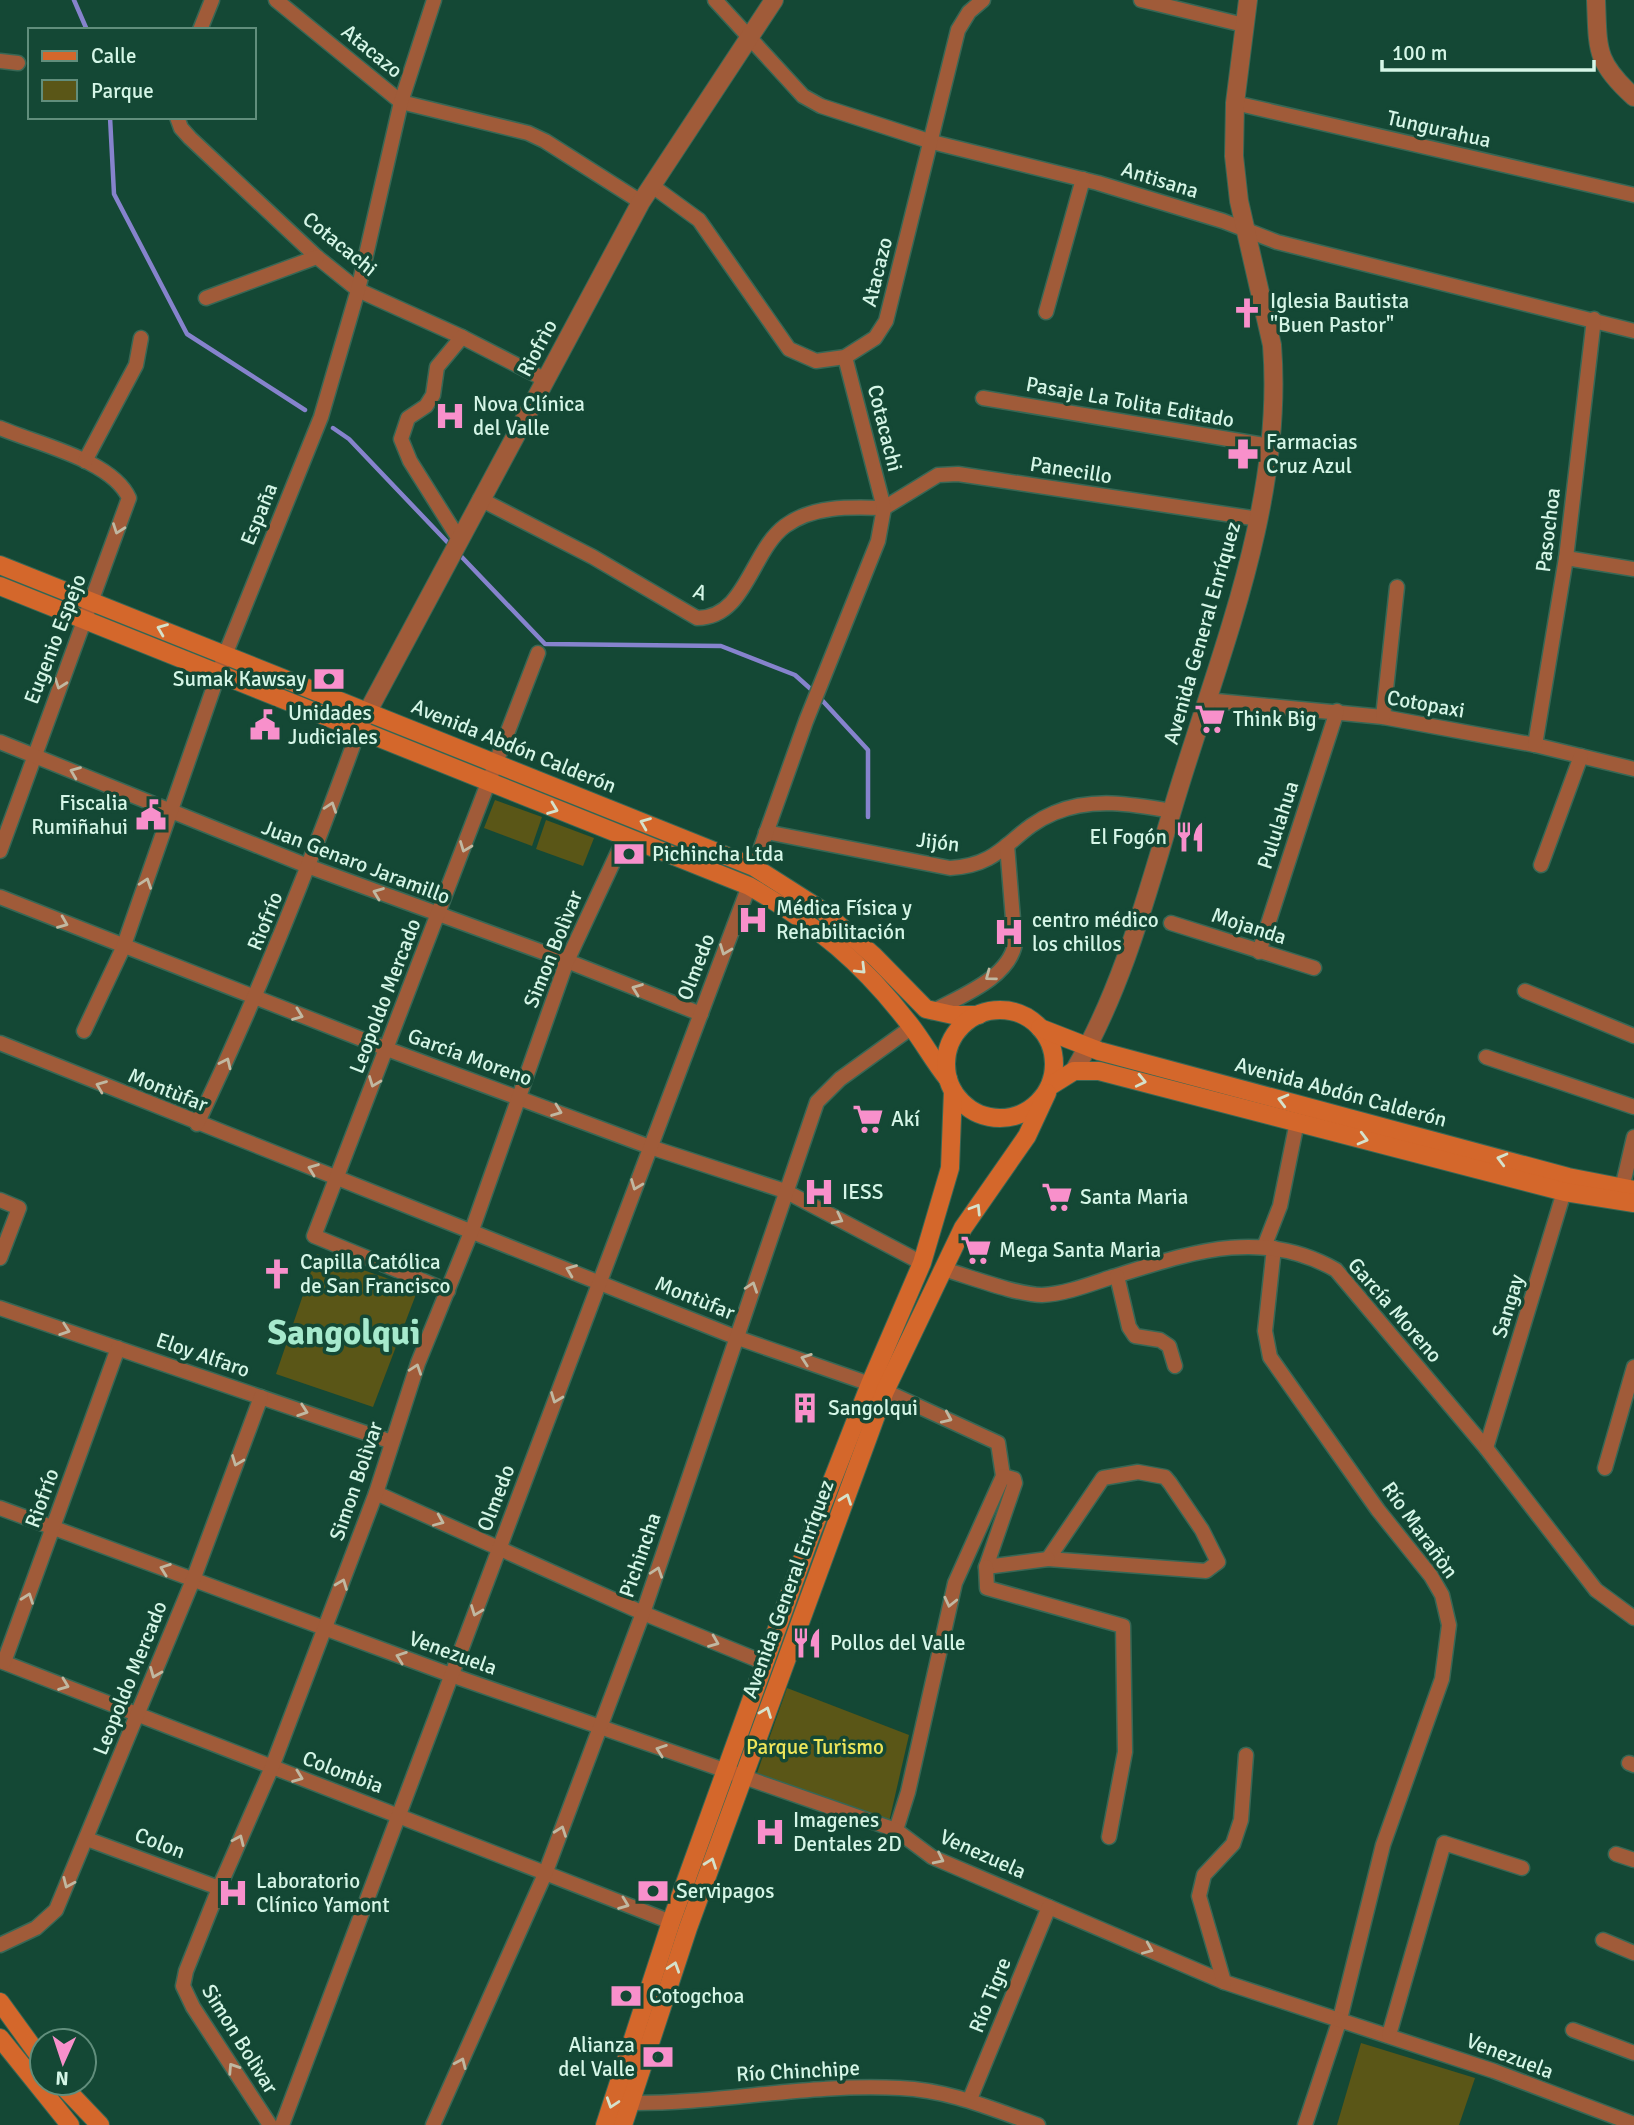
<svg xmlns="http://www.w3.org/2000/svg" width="1634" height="2125" font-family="Signika,sans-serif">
  <rect width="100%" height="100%" fill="#144835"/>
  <!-- green -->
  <g fill="#5a5617">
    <polygon points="495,800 542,817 532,846 484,828"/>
    <polygon points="546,820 594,838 583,866 536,849"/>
    <polygon points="317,1254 418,1289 373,1407 276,1374"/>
    <polygon points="787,1688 909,1735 889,1822 757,1773"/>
    <polygon points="1361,2043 1475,2078 1459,2125 1337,2125"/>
  </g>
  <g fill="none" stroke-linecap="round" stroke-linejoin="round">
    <!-- stream -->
    <g stroke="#8683cd" stroke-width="4.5">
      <polyline points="74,0 87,30"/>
      <polyline points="110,117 114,194 187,334 305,410"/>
      <polyline points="333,428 349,439 451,546"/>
      <polyline points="457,552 545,644 721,646 795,675 814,692"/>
      <polyline points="820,698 868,750 868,817"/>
    </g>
    <!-- minor casing -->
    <g stroke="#376755" stroke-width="17">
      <g id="minor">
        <polyline points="276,0 401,102 528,133 545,141 641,202"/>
        <polyline points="715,0 803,96 821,106 932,142 1098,183 1223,221 1277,242 1634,331"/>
        <polyline points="1141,0 1244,25"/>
        <polyline points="200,30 212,0"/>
        <polyline points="0,61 18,63"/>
        <polyline points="1235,103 1634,195"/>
        <polyline points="177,117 181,128 190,138 317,257 358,290 462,337 546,380"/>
        <polyline points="651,185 699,220 789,349 816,361 845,357 875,338 886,321 958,30 969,12 983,0"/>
        <polyline points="206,298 317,257"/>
        <polyline points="1046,312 1083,179"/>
        <polyline points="983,398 1270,446"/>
        <path d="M 0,428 C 37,444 112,460 129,498 L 0,851"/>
        <polyline points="85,461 136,365 141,338"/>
        <path d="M 480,499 L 593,557 L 697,618 C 746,618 751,551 785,526 C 813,505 852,507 884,508"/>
        <polyline points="884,508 938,475 958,474 1259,519"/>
        <polyline points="459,539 410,461 401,439 408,418 426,406 433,395 437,367 462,337"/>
        <polyline points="1566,558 1634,569"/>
        <polyline points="1206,700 1383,717 1535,745 1634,769"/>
        <polyline points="1383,717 1397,587"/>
        <polyline points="0,742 310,867 567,961 701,1014"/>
        <polyline points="1535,745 1566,558 1594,319"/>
        <path d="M 766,832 L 950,868 C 1005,865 1010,831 1054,813 C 1092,797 1132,804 1172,811"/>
        <polyline points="1541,865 1581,756"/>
        <polyline points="754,867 806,721 878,541 884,508 845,357"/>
        <polyline points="0,897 387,1049 650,1147 785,1191 922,1263"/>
        <polyline points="1171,923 1314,968"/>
        <polyline points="1259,952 1337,711"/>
        <polyline points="1525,991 1634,1036"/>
        <path d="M 932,1012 C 960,996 1008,979 1015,944 L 1007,845"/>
        <polyline points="84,1031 123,948 225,655 321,417 358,290 401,102 434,0"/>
        <polyline points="0,1043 735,1337 870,1384 998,1443 1003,1476 955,1583 908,1792 896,1830"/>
        <polyline points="1486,1057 1634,1107"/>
        <path d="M 197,1124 C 259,993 310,866 359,729"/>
        <polyline points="1620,1197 1634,1137"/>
        <polyline points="0,1200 19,1208 0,1258"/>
        <polyline points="1264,1247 1280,1206 1297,1122"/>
        <polyline points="1274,1248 1265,1331 1270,1357 1378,1510 1431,1576 1442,1595 1449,1625 1442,1679 1383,1845 1340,2019 1305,2125"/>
        <path d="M 943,1269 C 968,1276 1017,1295 1042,1295 C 1064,1294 1088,1285 1109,1278 C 1187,1254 1259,1226 1336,1270 L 1486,1448 L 1596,1590 L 1634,1618"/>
        <polyline points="1117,1276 1129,1327 1135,1336 1160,1340 1169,1346 1175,1366"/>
        <polyline points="448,1291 314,1236 538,653"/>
        <polyline points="0,1308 392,1442"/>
        <polyline points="1486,1448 1567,1182"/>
        <polyline points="1605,1468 1634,1367"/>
        <polygon points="1138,1472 1165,1477 1170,1483 1202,1530 1218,1562 1206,1571 1048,1559 1103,1478"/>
        <polyline points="1003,1476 1014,1479 1015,1483 986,1567 1048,1559"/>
        <polyline points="376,1493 643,1613 765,1663"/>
        <polyline points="0,1508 451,1675 896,1830 932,1857 1224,1982 1494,2071 1634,2124"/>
        <polyline points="986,1567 987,1588 1123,1626 1125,1752 1109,1837"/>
        <polyline points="0,1661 671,1922"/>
        <polyline points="4,1662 118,1348"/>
        <polyline points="1629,1763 1634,1765"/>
        <polyline points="87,1839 219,1888"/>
        <polyline points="1616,1854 1634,1860"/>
        <polyline points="1603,1940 1634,1953"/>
        <polyline points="0,1945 36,1928 56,1910 193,1580 261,1397"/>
        <polyline points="1224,1982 1199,1896 1204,1875 1233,1844 1241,1820 1246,1755"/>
        <polyline points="1573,2030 1634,2053"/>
        <polyline points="1389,2035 1444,1843 1522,1868"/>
        <polyline points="970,2099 1049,1907"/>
        <path d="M 629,2103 C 720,2104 809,2083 900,2088 C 949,2090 992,2109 1038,2125"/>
        <polyline points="270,2125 193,2007 183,1986 186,1971 219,1888 272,1767 376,1493 418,1363 472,1230 567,961 625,837"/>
        <polyline points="282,2125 749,886"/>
        <polyline points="433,2125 545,1874 643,1613 817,1102 840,1079 912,1027"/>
      </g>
    </g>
    <!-- tertiary casing -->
    <g stroke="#376755" stroke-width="20">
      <g id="tertiary">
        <path d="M 1596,0 C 1598,50 1595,62 1634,97"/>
        <polyline points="360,726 641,202 774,0"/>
        <path d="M 1074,1071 C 1125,985 1150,882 1179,788 C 1223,645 1284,498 1272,345 L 1239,201 L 1234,156 L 1235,103 L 1248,0"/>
      </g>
    </g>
    <!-- secondary casing -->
    <g stroke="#376755" stroke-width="20">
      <g id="secondary">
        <polyline points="0,565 754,867 823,911 874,956 926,1009 953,1015 979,1015"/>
        <path d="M 0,586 L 749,886 C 817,925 863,963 911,1026 C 924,1043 934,1062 948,1079"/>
        <circle cx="1000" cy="1064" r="54"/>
        <polyline points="1040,1028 1099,1051 1568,1177 1634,1190"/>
        <polyline points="1050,1086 1074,1071 1099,1071 1565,1192 1634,1203"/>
        <polyline points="0,2002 42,2060"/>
        <polyline points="0,2038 70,2125"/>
        <polyline points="60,2083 100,2125"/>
        <polyline points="605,2125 671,1922 812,1532 870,1384 922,1263 950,1168 953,1091"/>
        <polyline points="623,2125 688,1928 885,1391 963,1228 1027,1136 1047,1093"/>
      </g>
    </g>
    <!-- minor -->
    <use href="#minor" stroke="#a05b39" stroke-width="14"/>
    <!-- tertiary -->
    <use href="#tertiary" stroke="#a05b39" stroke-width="18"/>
    <!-- secondary -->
    <use href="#secondary" stroke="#d4672b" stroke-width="18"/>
  </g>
  <!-- one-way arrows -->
  <defs><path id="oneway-chevron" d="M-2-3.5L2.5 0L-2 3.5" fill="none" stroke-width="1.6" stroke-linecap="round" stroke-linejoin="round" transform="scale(1.75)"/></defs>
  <g stroke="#c0b8a1">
    <use href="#oneway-chevron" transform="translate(118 529) rotate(110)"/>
    <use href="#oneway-chevron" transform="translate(60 684) rotate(110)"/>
    <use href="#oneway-chevron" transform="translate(75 772) rotate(-158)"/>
    <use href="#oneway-chevron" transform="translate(331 807) rotate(-71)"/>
    <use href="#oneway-chevron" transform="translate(465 847) rotate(111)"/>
    <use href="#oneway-chevron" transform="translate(146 883) rotate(-71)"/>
    <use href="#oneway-chevron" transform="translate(378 893) rotate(-159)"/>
    <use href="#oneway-chevron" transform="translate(63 923) rotate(22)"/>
    <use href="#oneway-chevron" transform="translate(725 950) rotate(111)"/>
    <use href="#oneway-chevron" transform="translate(990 976) rotate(143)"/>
    <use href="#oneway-chevron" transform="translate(637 989) rotate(-159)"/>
    <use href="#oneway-chevron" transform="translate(298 1015) rotate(21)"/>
    <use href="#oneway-chevron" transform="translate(226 1063) rotate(-65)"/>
    <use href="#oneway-chevron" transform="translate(374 1082) rotate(111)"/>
    <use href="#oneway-chevron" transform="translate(101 1086) rotate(-158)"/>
    <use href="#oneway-chevron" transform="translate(557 1111) rotate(21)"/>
    <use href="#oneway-chevron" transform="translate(313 1169) rotate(-159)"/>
    <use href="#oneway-chevron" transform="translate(636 1185) rotate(111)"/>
    <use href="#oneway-chevron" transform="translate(838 1219) rotate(27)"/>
    <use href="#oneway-chevron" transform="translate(571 1270) rotate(-158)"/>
    <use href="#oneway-chevron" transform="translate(752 1287) rotate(-71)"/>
    <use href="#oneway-chevron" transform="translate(65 1330) rotate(19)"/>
    <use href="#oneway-chevron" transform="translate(806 1359) rotate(-161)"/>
    <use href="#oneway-chevron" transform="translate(416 1369) rotate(-71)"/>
    <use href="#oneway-chevron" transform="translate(556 1398) rotate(111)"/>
    <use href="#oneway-chevron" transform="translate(303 1411) rotate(19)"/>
    <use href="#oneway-chevron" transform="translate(947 1418) rotate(24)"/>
    <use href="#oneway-chevron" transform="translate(237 1461) rotate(111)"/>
    <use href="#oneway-chevron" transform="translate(439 1521) rotate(23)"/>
    <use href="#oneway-chevron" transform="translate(165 1569) rotate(-160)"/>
    <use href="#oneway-chevron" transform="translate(657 1572) rotate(-71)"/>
    <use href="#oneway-chevron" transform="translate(342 1584) rotate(-69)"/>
    <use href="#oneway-chevron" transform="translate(28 1598) rotate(-70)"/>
    <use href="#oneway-chevron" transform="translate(950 1602) rotate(103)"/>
    <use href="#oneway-chevron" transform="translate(476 1611) rotate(111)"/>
    <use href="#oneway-chevron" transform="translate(714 1642) rotate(22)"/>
    <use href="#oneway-chevron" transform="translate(401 1657) rotate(-160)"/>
    <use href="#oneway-chevron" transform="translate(155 1673) rotate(112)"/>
    <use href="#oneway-chevron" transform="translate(64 1685) rotate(21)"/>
    <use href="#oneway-chevron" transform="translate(661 1750) rotate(-160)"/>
    <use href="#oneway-chevron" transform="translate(298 1777) rotate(21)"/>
    <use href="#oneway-chevron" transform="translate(561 1831) rotate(-70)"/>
    <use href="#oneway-chevron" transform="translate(239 1840) rotate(-66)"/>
    <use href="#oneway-chevron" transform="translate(939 1859) rotate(26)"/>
    <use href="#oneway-chevron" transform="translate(68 1883) rotate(114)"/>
    <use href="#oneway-chevron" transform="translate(624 1904) rotate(21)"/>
    <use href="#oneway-chevron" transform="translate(1148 1949) rotate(23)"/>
    <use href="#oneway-chevron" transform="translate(461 2063) rotate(-66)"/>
    <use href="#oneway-chevron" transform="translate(233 2068) rotate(-123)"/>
  </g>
  <g stroke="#d5e1cb">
    <use href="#oneway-chevron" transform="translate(162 629) rotate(-158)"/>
    <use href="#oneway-chevron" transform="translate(553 809) rotate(21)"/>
    <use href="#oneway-chevron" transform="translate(645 823) rotate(-158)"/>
    <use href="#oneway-chevron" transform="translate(861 969) rotate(45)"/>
    <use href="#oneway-chevron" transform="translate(1141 1081) rotate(13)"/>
    <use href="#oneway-chevron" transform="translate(1283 1100) rotate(-165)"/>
    <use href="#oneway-chevron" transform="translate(1363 1139) rotate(15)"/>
    <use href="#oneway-chevron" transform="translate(1502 1159) rotate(-165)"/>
    <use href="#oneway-chevron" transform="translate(976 1209) rotate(-58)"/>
    <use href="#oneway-chevron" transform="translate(846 1499) rotate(-70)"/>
    <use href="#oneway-chevron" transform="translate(766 1712) rotate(-69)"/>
    <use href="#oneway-chevron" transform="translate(711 1863) rotate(-70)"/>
    <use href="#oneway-chevron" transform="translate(674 1967) rotate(-72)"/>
    <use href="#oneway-chevron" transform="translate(612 2103) rotate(108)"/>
  </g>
  <!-- icons -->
  <defs>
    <g id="church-bare" transform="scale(2.415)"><path d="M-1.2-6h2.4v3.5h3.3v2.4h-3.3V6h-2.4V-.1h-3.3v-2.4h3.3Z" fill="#f890cb" stroke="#144835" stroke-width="2.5" paint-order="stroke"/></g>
    <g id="hospital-bare" transform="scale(2.415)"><path d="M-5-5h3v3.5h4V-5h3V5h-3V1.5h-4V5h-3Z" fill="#f890cb" stroke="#144835" stroke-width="2.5" paint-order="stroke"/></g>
    <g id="pharmacy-bare" transform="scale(2.415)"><path d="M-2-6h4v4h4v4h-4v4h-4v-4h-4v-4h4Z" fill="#f890cb" stroke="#144835" stroke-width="2.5" paint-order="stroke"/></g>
    <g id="bank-bare" transform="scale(2.415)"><path d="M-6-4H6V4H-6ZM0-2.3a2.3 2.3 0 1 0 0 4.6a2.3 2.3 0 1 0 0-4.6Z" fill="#f890cb" stroke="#144835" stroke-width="2.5" paint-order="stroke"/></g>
    <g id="supermarket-bare" transform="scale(2.415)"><path d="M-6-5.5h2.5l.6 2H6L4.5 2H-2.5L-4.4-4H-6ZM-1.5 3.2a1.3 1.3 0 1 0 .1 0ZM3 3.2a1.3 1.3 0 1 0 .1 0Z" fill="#f890cb" stroke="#144835" stroke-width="2.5" paint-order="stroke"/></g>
    <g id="civic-bare" transform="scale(2.415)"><path d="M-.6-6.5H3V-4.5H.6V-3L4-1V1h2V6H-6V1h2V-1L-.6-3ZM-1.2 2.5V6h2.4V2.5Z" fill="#f890cb" stroke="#144835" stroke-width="2.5" paint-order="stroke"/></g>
    <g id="restaurant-bare" transform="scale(2.415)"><path d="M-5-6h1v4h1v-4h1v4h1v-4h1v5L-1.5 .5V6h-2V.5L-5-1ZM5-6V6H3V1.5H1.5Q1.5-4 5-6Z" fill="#f890cb" stroke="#144835" stroke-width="2.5" paint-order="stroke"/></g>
    <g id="building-bare" transform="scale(2.415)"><path d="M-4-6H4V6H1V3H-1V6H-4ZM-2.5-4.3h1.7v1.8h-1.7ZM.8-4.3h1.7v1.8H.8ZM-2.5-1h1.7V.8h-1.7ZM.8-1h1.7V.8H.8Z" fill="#f890cb" stroke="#144835" stroke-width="2.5" paint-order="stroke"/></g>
  </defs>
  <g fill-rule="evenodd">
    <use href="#church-bare" x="1247" y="313"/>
    <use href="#hospital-bare" x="450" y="416"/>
    <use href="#pharmacy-bare" x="1243" y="454"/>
    <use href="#bank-bare" x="329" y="679"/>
    <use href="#supermarket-bare" x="1210" y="719"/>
    <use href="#civic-bare" x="265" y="725"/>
    <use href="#civic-bare" x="151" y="815"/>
    <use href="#restaurant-bare" x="1190" y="837"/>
    <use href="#bank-bare" x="629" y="854"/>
    <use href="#hospital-bare" x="753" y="920"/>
    <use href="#hospital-bare" x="1009" y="932"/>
    <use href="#supermarket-bare" x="868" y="1119"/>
    <use href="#hospital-bare" x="819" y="1192"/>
    <use href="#supermarket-bare" x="1057" y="1197"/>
    <use href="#supermarket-bare" x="976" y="1250"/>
    <use href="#church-bare" x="277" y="1274"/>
    <use href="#building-bare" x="805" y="1408"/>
    <use href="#restaurant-bare" x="807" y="1643"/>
    <use href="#hospital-bare" x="770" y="1832"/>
    <use href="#bank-bare" x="653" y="1891"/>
    <use href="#hospital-bare" x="233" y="1893"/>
    <use href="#bank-bare" x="626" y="1996"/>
    <use href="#bank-bare" x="658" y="2057"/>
  </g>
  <g text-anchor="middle" stroke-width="7" stroke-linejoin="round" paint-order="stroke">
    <!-- street labels -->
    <g font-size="21" fill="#d5f6e7" stroke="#144835">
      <text transform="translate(372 51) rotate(39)" y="7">Atacazo</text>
      <text transform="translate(1439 129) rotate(13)" y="7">Tungurahua</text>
      <text transform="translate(1160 180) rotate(17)" y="7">Antisana</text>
      <text transform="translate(340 244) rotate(39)" y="7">Cotacachi</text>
      <text transform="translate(877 272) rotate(-76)" y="7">Atacazo</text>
      <text transform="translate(537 348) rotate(-62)" y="7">Riofrìo</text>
      <text transform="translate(1130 402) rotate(10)" y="7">Pasaje La Tolita Editado</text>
      <text transform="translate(885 428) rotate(76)" y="7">Cotacachi</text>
      <text transform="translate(1071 470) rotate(9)" y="7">Panecillo</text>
      <text transform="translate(259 514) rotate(-68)" y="7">España</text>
      <text transform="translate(1548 530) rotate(-83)" y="7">Pasochoa</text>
      <text transform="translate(700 592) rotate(19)" y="7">A</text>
      <text transform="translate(1202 633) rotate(-74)" y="7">Avenida General Enríquez</text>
      <text transform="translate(55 639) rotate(-69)" y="7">Eugenio Espejo</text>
      <text transform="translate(1426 704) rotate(10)" y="7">Cotopaxi</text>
      <text transform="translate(514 746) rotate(22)" y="7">Avenida Abdón Calderón</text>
      <text transform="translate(1278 825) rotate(-72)" y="7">Pululahua</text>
      <text transform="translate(938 842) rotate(7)" y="7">Jijón</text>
      <text transform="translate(356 862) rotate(21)" y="7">Juan Genaro Jaramillo</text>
      <text transform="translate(265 921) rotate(-68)" y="7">Riofrío</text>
      <text transform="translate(1249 926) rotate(18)" y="7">Mojanda</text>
      <text transform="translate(553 949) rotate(-68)" y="7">Simon Bolìvar</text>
      <text transform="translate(696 967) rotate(-69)" y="7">Olmedo</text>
      <text transform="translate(385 996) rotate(-69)" y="7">Leopoldo Mercado</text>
      <text transform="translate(470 1057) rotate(20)" y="7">García Moreno</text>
      <text transform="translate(168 1090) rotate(22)" y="7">Montùfar</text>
      <text transform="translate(1341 1092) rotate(15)" y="7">Avenida Abdón Calderón</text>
      <text transform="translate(695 1298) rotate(22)" y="7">Montùfar</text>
      <text transform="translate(1508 1306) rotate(-73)" y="7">Sangay</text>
      <text transform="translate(1395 1310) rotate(49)" y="7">García Moreno</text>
      <text transform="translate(203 1355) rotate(19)" y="7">Eloy Alfaro</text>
      <text transform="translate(356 1481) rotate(-71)" y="7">Simon Bolìvar</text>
      <text transform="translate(42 1498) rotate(-70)" y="7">Riofrío</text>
      <text transform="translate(496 1498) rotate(-69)" y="7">Olmedo</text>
      <text transform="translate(1420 1530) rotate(54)" y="7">Río Marañòn</text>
      <text transform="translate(640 1555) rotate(-71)" y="7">Pichincha</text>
      <text transform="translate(788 1589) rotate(-70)" y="7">Avenida General Enríquez</text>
      <text transform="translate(453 1653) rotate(20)" y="7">Venezuela</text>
      <text transform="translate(130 1678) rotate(-68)" y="7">Leopoldo Mercado</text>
      <text transform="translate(343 1772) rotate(21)" y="7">Colombia</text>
      <text transform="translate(160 1843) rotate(21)" y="7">Colon</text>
      <text transform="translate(983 1854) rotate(24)" y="7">Venezuela</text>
      <text transform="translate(990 1995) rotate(-68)" y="7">Río Tigre</text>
      <text transform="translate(240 2039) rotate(58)" y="7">Simon Bolìvar</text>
      <text transform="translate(1510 2056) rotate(21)" y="7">Venezuela</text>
      <text transform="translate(798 2071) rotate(-3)" y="7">Río Chinchipe</text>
    </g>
    <!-- poi labels -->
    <g font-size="21" fill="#d5f6e7" stroke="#144835" text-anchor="start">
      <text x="1270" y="308">Iglesia Bautista<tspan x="1270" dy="24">"Buen Pastor"</tspan></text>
      <text x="473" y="411">Nova Clínica<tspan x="473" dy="24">del Valle</tspan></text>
      <text x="1266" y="449">Farmacias<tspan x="1266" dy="24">Cruz Azul</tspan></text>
      <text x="306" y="686" text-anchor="end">Sumak Kawsay</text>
      <text x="288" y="720">Unidades<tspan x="288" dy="24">Judiciales</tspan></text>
      <text x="1233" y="726">Think Big</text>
      <text x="128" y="810" text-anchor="end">Fiscalia<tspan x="128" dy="24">Rumiñahui</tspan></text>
      <text x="1167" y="844" text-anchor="end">El Fogón</text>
      <text x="652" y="861">Pichincha Ltda</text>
      <text x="776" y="915">Médica Física y<tspan x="776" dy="24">Rehabilitación</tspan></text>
      <text x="1032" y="927">centro médico<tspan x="1032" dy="24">los chillos</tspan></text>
      <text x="891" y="1126">Akí</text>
      <text x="842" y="1199">IESS</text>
      <text x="1080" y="1204">Santa Maria</text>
      <text x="999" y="1257">Mega Santa Maria</text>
      <text x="300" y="1269">Capilla Católica<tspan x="300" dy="24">de San Francisco</tspan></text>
      <text x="828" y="1415">Sangolqui</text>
      <text x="830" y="1650">Pollos del Valle</text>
      <text x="793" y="1827">Imagenes<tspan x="793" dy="24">Dentales 2D</tspan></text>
      <text x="256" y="1888">Laboratorio<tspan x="256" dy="24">Clínico Yamont</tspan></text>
      <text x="676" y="1898">Servipagos</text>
      <text x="649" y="2003">Cotogchoa</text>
      <text x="635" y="2052" text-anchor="end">Alianza<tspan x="635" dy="24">del Valle</tspan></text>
    </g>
    <!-- park labels -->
    <g font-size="21" fill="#eee65a" stroke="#144835">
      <text x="815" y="1754">Parque Turismo</text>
    </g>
    <!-- town labels -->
    <g font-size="35" font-weight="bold" fill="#a6eacd" stroke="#144835">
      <text x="344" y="1344">Sangolqui</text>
    </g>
  </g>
  <!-- legend -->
  <rect x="28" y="28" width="228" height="91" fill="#144835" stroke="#618e7c" stroke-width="2"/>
  <rect x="42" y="51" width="35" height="10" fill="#d4672b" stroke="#618e7c" stroke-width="2"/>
  <text x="91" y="63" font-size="21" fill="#d5f6e7">Calle</text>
  <rect x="42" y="80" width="35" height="21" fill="#5a5617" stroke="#618e7c" stroke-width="2"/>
  <text x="91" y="98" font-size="21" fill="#d5f6e7">Parque</text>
  <!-- north arrow -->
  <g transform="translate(63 2062) rotate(183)"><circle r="33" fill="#144835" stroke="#618e7c" stroke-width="2"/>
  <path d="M0-5L12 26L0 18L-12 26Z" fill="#f890cb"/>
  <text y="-10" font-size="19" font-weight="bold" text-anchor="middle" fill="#d5f6e7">N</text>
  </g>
  <!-- scale -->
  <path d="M1382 60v10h212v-10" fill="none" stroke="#d5f6e7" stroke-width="3.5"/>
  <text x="1392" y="60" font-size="21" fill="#d5f6e7" stroke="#144835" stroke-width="5" paint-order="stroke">100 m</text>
</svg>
